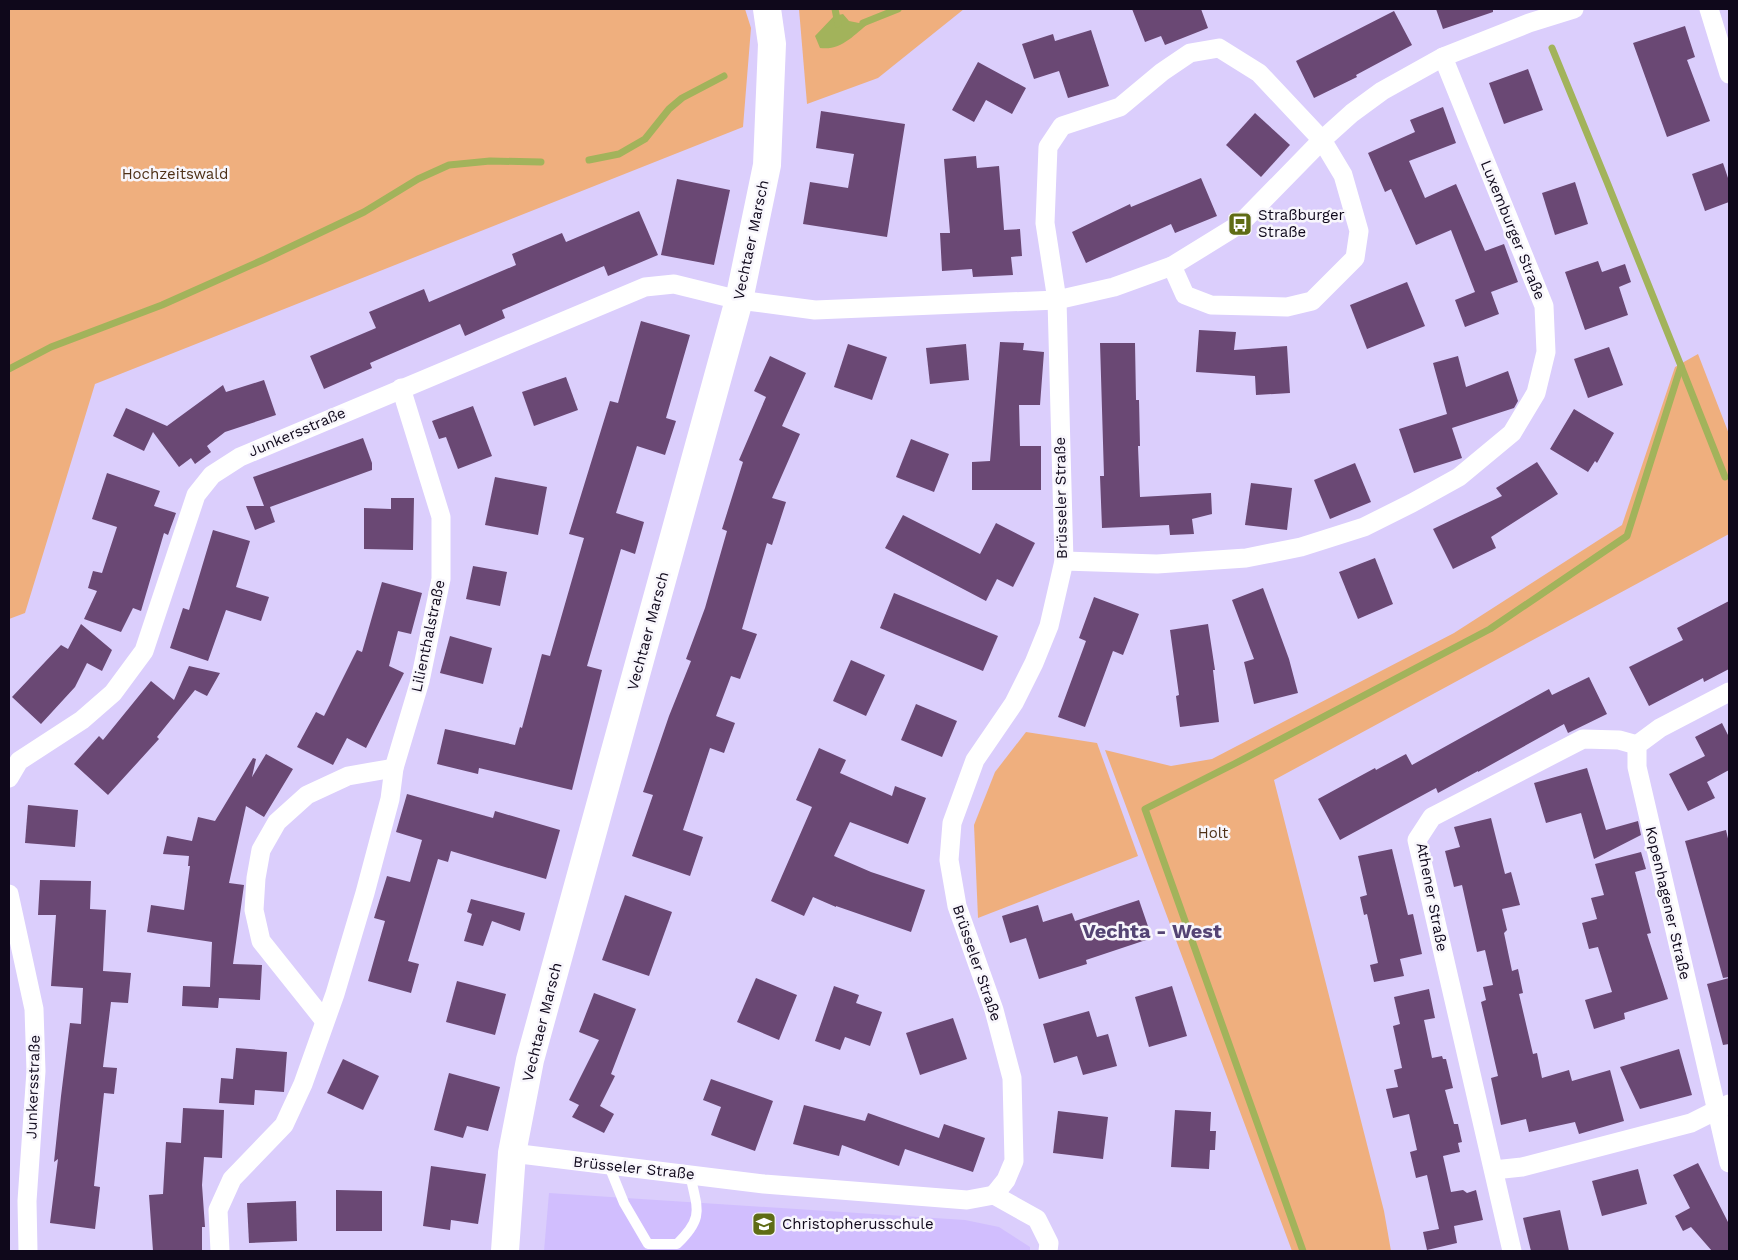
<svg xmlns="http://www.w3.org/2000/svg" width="1738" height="1260" font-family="'Work Sans',sans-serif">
  <rect width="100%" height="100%" fill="#dbcefc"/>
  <!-- built -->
  <polygon fill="#d1befe" points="549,1193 965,1220 999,1227 1030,1247 1030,1251 544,1251"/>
  <!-- green -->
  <g fill="#efaf7e">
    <polygon points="9,9 745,9 751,28 743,127 95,384 25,613 9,619"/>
    <polygon points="799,9 964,9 878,78 807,104"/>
    <polygon points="1698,354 1729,434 1729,534 1274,780 1384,1211 1391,1251 1292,1251 1105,750 1171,766 1212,759 1454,633 1622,525 1675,367"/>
    <polygon points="1026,732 1097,743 1138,856 978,918 974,825 995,772"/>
  </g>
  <!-- water -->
  <path fill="#a2b35b" d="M 843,14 L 849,21 L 859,23 L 870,20 L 869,23 C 854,35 841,51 820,48 L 815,36 L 834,16 Z"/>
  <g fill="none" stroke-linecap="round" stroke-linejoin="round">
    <!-- stream -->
    <g stroke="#a2b35b" stroke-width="7">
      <polyline points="835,9 838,24"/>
      <polyline points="863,23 898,9"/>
      <polyline points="589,160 619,154 645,139 669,109 682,98 724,76"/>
      <polyline points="1681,366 1725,477"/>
      <polyline points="9,369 51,347 162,305 265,259 364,212 418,179 449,165 490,161 541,162"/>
      <polyline points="1303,1251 1145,809 1234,764 1490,629 1627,536 1681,366 1607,182 1552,48"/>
    </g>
  </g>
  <!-- building -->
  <g fill="#6a4874">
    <polygon points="1132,9 1201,9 1208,28 1165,45 1161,36 1145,42"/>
    <polygon points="1436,9 1493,9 1493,12 1443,29"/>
    <polygon points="1394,11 1412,45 1356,75 1357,77 1314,98 1296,61"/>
    <polygon points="1685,26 1695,57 1687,60 1710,121 1667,137 1633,43"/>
    <polygon points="1091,30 1109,86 1068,98 1059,71 1034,79 1022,44 1053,34 1055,41"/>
    <polygon points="978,62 1026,88 1012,114 986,100 974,122 952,110"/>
    <polygon points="1528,69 1543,110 1504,124 1489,83"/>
    <polygon points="1443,107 1456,143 1409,161 1425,198 1456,184 1485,251 1504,244 1518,282 1491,292 1499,314 1465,327 1455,300 1475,292 1451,230 1416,245 1391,189 1385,192 1368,153 1415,132 1410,120"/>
    <polygon points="821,111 905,124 887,237 803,224 810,182 848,188 854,154 816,148"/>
    <polygon points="1255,113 1290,145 1261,177 1226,145"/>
    <polygon points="976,156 977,168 999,166 1004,230 1020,229 1022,256 1011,257 1013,275 973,277 972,269 942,271 940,233 950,233 944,159"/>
    <polygon points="1723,163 1729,181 1729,202 1705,211 1692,174"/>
    <polygon points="1201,178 1217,216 1175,233 1171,224 1086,263 1072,232 1130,204 1131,207"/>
    <polygon points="677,179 730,190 714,265 661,255"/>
    <polygon points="1575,182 1588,224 1555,235 1542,193"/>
    <polygon points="639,211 658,255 608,276 604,266 502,310 505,318 465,336 460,324 370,363 372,368 324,389 310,356 376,328 369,312 424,289 429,302 516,265 512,254 562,233 566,242"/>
    <polygon points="1598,261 1602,272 1625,264 1631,282 1619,287 1628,315 1585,330 1565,272"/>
    <polygon points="1407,282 1425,326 1367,349 1350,305"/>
    <polygon points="641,321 690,335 666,418 676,421 665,455 637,446 616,513 644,522 635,554 621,549 587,666 602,670 572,790 479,768 478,774 437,764 445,729 515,745 520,727 522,728 542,654 550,656 584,538 569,534 610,401 618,403"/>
    <polygon points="1199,330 1236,332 1234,350 1287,346 1290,393 1256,395 1255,376 1196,372"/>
    <polygon points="1000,342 1024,343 1023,350 1044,352 1040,405 1019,405 1020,446 1041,446 1041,490 972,490 972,462 990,461"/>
    <polygon points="1100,343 1135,343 1136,400 1139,400 1140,446 1138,446 1140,497 1211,493 1212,514 1192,519 1194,534 1170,535 1169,525 1102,528 1100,476 1104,476"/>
    <polygon points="848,344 887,357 872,400 834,387"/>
    <polygon points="966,344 969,380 930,384 926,348"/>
    <polygon points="1609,347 1623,385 1588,398 1574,359"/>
    <polygon points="770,356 806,373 782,426 800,434 772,498 786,502 772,545 767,543 742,629 757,634 740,679 731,676 716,716 735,723 724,753 710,748 683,830 703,837 690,876 632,856 653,795 643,792 669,716 691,661 686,659 705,608 727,531 722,529 743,462 739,460 766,397 754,391"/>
    <polygon points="1458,356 1466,387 1508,371 1518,401 1514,408 1452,428 1462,458 1414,473 1399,429 1447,414 1433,363"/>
    <polygon points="566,377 578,410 534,426 522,392"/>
    <polygon points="264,380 276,415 225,432 207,446 211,452 195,464 191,458 179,467 153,432 144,451 113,436 126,408 167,426 223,385 226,392"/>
    <polygon points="473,406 492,456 458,469 446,437 439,439 432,421"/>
    <polygon points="1574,409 1614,433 1597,463 1595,461 1588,472 1550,449"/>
    <polygon points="363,438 372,463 372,470 270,507 275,522 255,530 246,506 264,506 253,477"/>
    <polygon points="911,439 949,454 934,492 896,477"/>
    <polygon points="1537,462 1558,494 1491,537 1496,548 1453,569 1433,529 1502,496 1496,488"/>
    <polygon points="1355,463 1371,502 1330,519 1314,480"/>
    <polygon points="107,473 160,491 154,506 176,513 168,535 164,533 141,611 133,608 121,632 84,619 97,591 88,588 93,571 102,573 117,527 92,519"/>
    <polygon points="495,477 547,487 538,535 485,525"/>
    <polygon points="1251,483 1292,488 1287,530 1245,525"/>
    <polygon points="391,498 414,498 413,550 364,549 364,508 391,509"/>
    <polygon points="903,515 980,554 996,523 1035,543 1013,587 997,579 986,601 885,548"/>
    <polygon points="213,530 250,541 236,587 269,597 261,621 226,610 208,661 170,648 183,608 189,610"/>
    <polygon points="1375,558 1393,604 1358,619 1339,572"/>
    <polygon points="473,566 507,572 500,606 466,599"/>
    <polygon points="382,582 422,593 411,634 398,631 389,666 404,673 366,748 347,738 333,765 297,747 316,712 324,716 357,650 362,652"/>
    <polygon points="1263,588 1289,659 1298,693 1254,704 1244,662 1254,659 1232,600"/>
    <polygon points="894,593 998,636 983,671 880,628"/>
    <polygon points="1094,597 1139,614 1123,655 1113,651 1085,727 1058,717 1086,641 1079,638"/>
    <polygon points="1729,601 1729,669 1704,682 1703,678 1649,706 1629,667 1683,640 1677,628"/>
    <polygon points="81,624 112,650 102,671 87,663 75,687 41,724 12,697 61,645 68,649"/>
    <polygon points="1208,624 1215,670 1213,670 1219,722 1180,727 1176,696 1179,695 1170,630"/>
    <polygon points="450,636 492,648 483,684 440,673"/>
    <polygon points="851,660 885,675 866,716 833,701"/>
    <polygon points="189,666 220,673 207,696 195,690 157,737 159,739 108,795 74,764 99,736 103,740 151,681 174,700"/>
    <polygon points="1589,677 1607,714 1568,733 1564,724 1478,772 1478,771 1438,793 1436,788 1340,840 1318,799 1375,768 1376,770 1406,754 1412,765 1549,689 1552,695"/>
    <polygon points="916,704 957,721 942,757 901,740"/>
    <polygon points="1722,723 1729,737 1729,770 1707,782 1715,798 1688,811 1669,774 1705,756 1695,737"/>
    <polygon points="819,748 846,760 840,773 892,796 895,786 926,798 908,844 850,822 834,856 871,872 925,890 911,932 836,906 836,907 813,897 804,916 771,901 812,807 796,800"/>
    <polygon points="266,754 293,769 264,817 246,806 229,883 244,885 233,964 262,965 260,1000 219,998 218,1008 182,1006 183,986 210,987 212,942 147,932 151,905 184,910 190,866 188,866 189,856 163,854 167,836 192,841 198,817 215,821 253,758 256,759 252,777"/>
    <polygon points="1587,768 1606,830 1638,821 1641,835 1594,859 1581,813 1546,823 1534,783"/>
    <polygon points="407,794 493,818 495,811 560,830 546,879 451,851 448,862 438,859 408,961 419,964 411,993 368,981 385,921 374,918 387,876 410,882 422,840 396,832"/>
    <polygon points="28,805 78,810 75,847 25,843"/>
    <polygon points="1491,818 1505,874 1511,872 1520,905 1502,909 1507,930 1504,933 1512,971 1518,969 1523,993 1519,994 1533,1054 1537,1053 1542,1078 1569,1070 1572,1081 1610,1070 1624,1121 1579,1134 1575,1122 1529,1132 1526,1119 1501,1125 1491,1078 1498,1076 1481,1002 1486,1000 1483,987 1493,985 1485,950 1477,952 1462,885 1454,887 1445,851 1460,847 1454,827"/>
    <polygon points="1726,830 1729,843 1729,977 1723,978 1685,841"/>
    <polygon points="1392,849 1408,915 1413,914 1422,954 1400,959 1404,976 1374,982 1370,965 1378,963 1367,914 1364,915 1360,897 1367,895 1358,856"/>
    <polygon points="1641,852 1646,869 1635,872 1651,933 1647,934 1668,999 1624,1013 1625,1019 1594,1029 1585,1000 1612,992 1598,947 1589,949 1582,923 1597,919 1591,898 1604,895 1595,864"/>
    <polygon points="40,880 91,881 90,909 106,910 103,971 131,973 128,1003 111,1002 103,1067 117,1068 114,1094 104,1093 94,1186 100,1187 95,1229 50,1223 58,1159 54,1162 61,1096 70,1023 81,1024 83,988 51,986 56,915 38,915"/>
    <polygon points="625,895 672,912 649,976 602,960"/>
    <polygon points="471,899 525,913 520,931 492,921 483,946 464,941 472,914 467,912"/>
    <polygon points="1139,900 1152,938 1086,960 1087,964 1039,979 1026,938 1010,943 1002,916 1038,905 1043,922 1072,913 1075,921"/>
    <polygon points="756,978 797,995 779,1040 737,1022"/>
    <polygon points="1729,978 1729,1044 1723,1045 1707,984"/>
    <polygon points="457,981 506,994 495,1035 446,1022"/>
    <polygon points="834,986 859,995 856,1003 882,1012 870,1046 845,1037 840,1050 815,1041"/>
    <polygon points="1172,986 1187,1036 1149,1047 1135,997"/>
    <polygon points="1429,989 1435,1018 1424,1020 1432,1058 1442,1056 1443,1059 1446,1059 1453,1088 1445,1090 1454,1124 1458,1124 1462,1142 1458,1143 1460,1152 1443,1156 1451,1192 1463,1190 1467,1193 1476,1190 1483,1220 1454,1226 1457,1243 1427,1250 1423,1232 1439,1229 1427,1175 1416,1178 1410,1152 1417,1150 1409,1114 1393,1118 1386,1089 1398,1087 1394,1070 1402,1068 1393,1026 1400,1024 1394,997"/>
    <polygon points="594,993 636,1009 611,1074 615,1076 600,1106 614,1114 604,1133 572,1117 579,1105 569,1100 599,1040 579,1032"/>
    <polygon points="1089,1011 1097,1037 1108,1034 1117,1066 1083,1075 1077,1056 1054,1063 1043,1024"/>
    <polygon points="953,1018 967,1059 920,1075 906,1033"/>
    <polygon points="236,1048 287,1052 284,1092 255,1090 254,1105 219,1103 221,1078 233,1079"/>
    <polygon points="1679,1049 1692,1095 1640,1109 1620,1067"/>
    <polygon points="343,1059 379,1076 363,1110 327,1093"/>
    <polygon points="449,1073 500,1087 488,1131 467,1126 463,1138 434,1130"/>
    <polygon points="711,1079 773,1101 755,1151 711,1135 721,1107 703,1100"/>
    <polygon points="804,1105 865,1121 868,1113 939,1138 944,1124 985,1138 973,1172 905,1149 899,1166 842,1145 839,1156 793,1144"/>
    <polygon points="183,1108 224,1110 222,1158 204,1157 202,1185 205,1227 202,1227 202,1251 153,1251 149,1195 163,1194 166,1142 181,1143"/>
    <polygon points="1175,1110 1211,1112 1210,1131 1216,1131 1215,1150 1210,1150 1209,1169 1171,1167"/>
    <polygon points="1058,1111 1108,1117 1103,1159 1053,1153"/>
    <polygon points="1698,1163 1729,1224 1729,1251 1712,1251 1691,1227 1683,1231 1675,1216 1690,1208 1673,1175"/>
    <polygon points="431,1166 486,1174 478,1224 451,1220 450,1230 423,1226"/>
    <polygon points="1638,1169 1647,1204 1602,1216 1592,1181"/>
    <polygon points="336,1190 382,1191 382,1231 336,1231"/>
    <polygon points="296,1201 297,1241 249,1243 247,1203"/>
    <polygon points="1560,1210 1569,1251 1531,1251 1523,1218"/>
  </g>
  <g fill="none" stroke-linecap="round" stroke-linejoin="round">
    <!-- lane -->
    <path stroke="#fff" stroke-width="10" d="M 609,1166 L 624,1203 L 648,1244 L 677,1244 C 705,1217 697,1209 690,1174"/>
    <!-- street -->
    <g stroke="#fff" stroke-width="19">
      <polyline points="1709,9 1729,74"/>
      <polyline points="1064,561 1157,564 1246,558 1301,547 1364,527 1412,503 1459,477 1512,433 1536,393 1546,352 1544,306 1443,57"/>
      <polyline points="1729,692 1660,728 1637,745 1637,767 1729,1163"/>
      <polyline points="9,778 19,761 82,720 113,693 144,651 196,495 212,475 240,457 645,287 674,284 739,300 815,310 1057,300 1114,287 1172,266 1240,224 1322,140 1352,113 1382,91 1443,57 1529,23 1574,9"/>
      <polyline points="9,894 34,1009 36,1071 27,1201 28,1251"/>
      <polyline points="324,1020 261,941 254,910 256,878 261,850 277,822 307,795 348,776 394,768"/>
      <polyline points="512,1153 764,1184 967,1200 994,1195 1037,1219 1049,1243 1048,1251"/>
      <polyline points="1494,1170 1522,1167 1691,1123 1729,1104"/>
      <polyline points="994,1195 1006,1180 1014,1161 1012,1078 994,1010 957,906 949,860 952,823 975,760 1014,703 1034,663 1049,626 1064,561 1057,300 1045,223 1048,147 1062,126 1120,107 1162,72 1190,53 1219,48 1259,73 1322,140 1343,175 1359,231 1355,258 1312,301 1287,307 1211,305 1185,295 1172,266"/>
      <polyline points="220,1251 218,1210 232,1179 284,1125 303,1084 335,994 365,893 390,799 394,768 420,681 441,579 441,517 401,388"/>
      <polyline points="1512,1251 1417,840 1432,817 1583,739 1619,740 1637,745"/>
    </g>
    <!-- secondary -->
    <polyline stroke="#fff" stroke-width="28" points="505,1251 512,1153 530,1060 739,300 767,165 772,44 767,9"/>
  </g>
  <!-- icons -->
  <defs>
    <g id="bus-square" transform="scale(1.25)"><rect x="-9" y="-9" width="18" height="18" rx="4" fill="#5f6c15" stroke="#f8f6fc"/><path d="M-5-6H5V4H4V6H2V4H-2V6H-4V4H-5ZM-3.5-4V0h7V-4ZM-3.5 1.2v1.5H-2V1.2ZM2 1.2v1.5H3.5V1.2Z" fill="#fff"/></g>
    <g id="school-square" transform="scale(1.25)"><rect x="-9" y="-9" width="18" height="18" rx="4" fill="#5f6c15" stroke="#f8f6fc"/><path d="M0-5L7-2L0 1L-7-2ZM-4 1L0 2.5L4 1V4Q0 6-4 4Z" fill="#fff"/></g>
  </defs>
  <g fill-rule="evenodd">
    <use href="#bus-square" x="1240" y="224"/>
    <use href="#school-square" x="764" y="1224"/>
  </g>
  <g text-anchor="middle" stroke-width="5" stroke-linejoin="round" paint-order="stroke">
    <!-- park labels -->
    <g font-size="15" fill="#4e3017" stroke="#f8f6fc">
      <text x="175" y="179">Hochzeitswald</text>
      <text x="1213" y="838">Holt</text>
    </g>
    <!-- poi labels -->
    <g font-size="15" fill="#0f081b" stroke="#f8f6fc" text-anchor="start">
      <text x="1258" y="220">Straßburger<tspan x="1258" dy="17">Straße</tspan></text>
      <text x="782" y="1229">Christopherusschule</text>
    </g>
    <!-- street labels -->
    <g font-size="15" fill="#0f081b" stroke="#f8f6fc">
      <text transform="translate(1513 230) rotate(68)" y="5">Luxemburger Straße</text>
      <text transform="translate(751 240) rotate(-78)" y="5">Vechtaer Marsch</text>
      <text transform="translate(297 432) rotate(-23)" y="5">Junkersstraße</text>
      <text transform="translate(1061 498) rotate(-91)" y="5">Brüsseler Straße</text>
      <text transform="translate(648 631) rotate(-75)" y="5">Vechtaer Marsch</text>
      <text transform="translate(428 636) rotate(-78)" y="5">Lilienthalstraße</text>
      <text transform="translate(1432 897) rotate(79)" y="5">Athener Straße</text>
      <text transform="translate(1668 903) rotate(77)" y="5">Kopenhagener Straße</text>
      <text transform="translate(977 963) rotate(71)" y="5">Brüsseler Straße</text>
      <text transform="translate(542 1022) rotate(-76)" y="5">Vechtaer Marsch</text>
      <text transform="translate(33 1087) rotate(-88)" y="5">Junkersstraße</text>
      <text transform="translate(634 1168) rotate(6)" y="5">Brüsseler Straße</text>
    </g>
    <!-- district labels -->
    <g font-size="20" font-weight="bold" fill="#544474" stroke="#f8f6fc">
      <text x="1152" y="938">Vechta - West</text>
    </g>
  </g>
  <!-- border -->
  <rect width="1738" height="1260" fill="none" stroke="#0f081b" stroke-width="20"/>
</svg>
